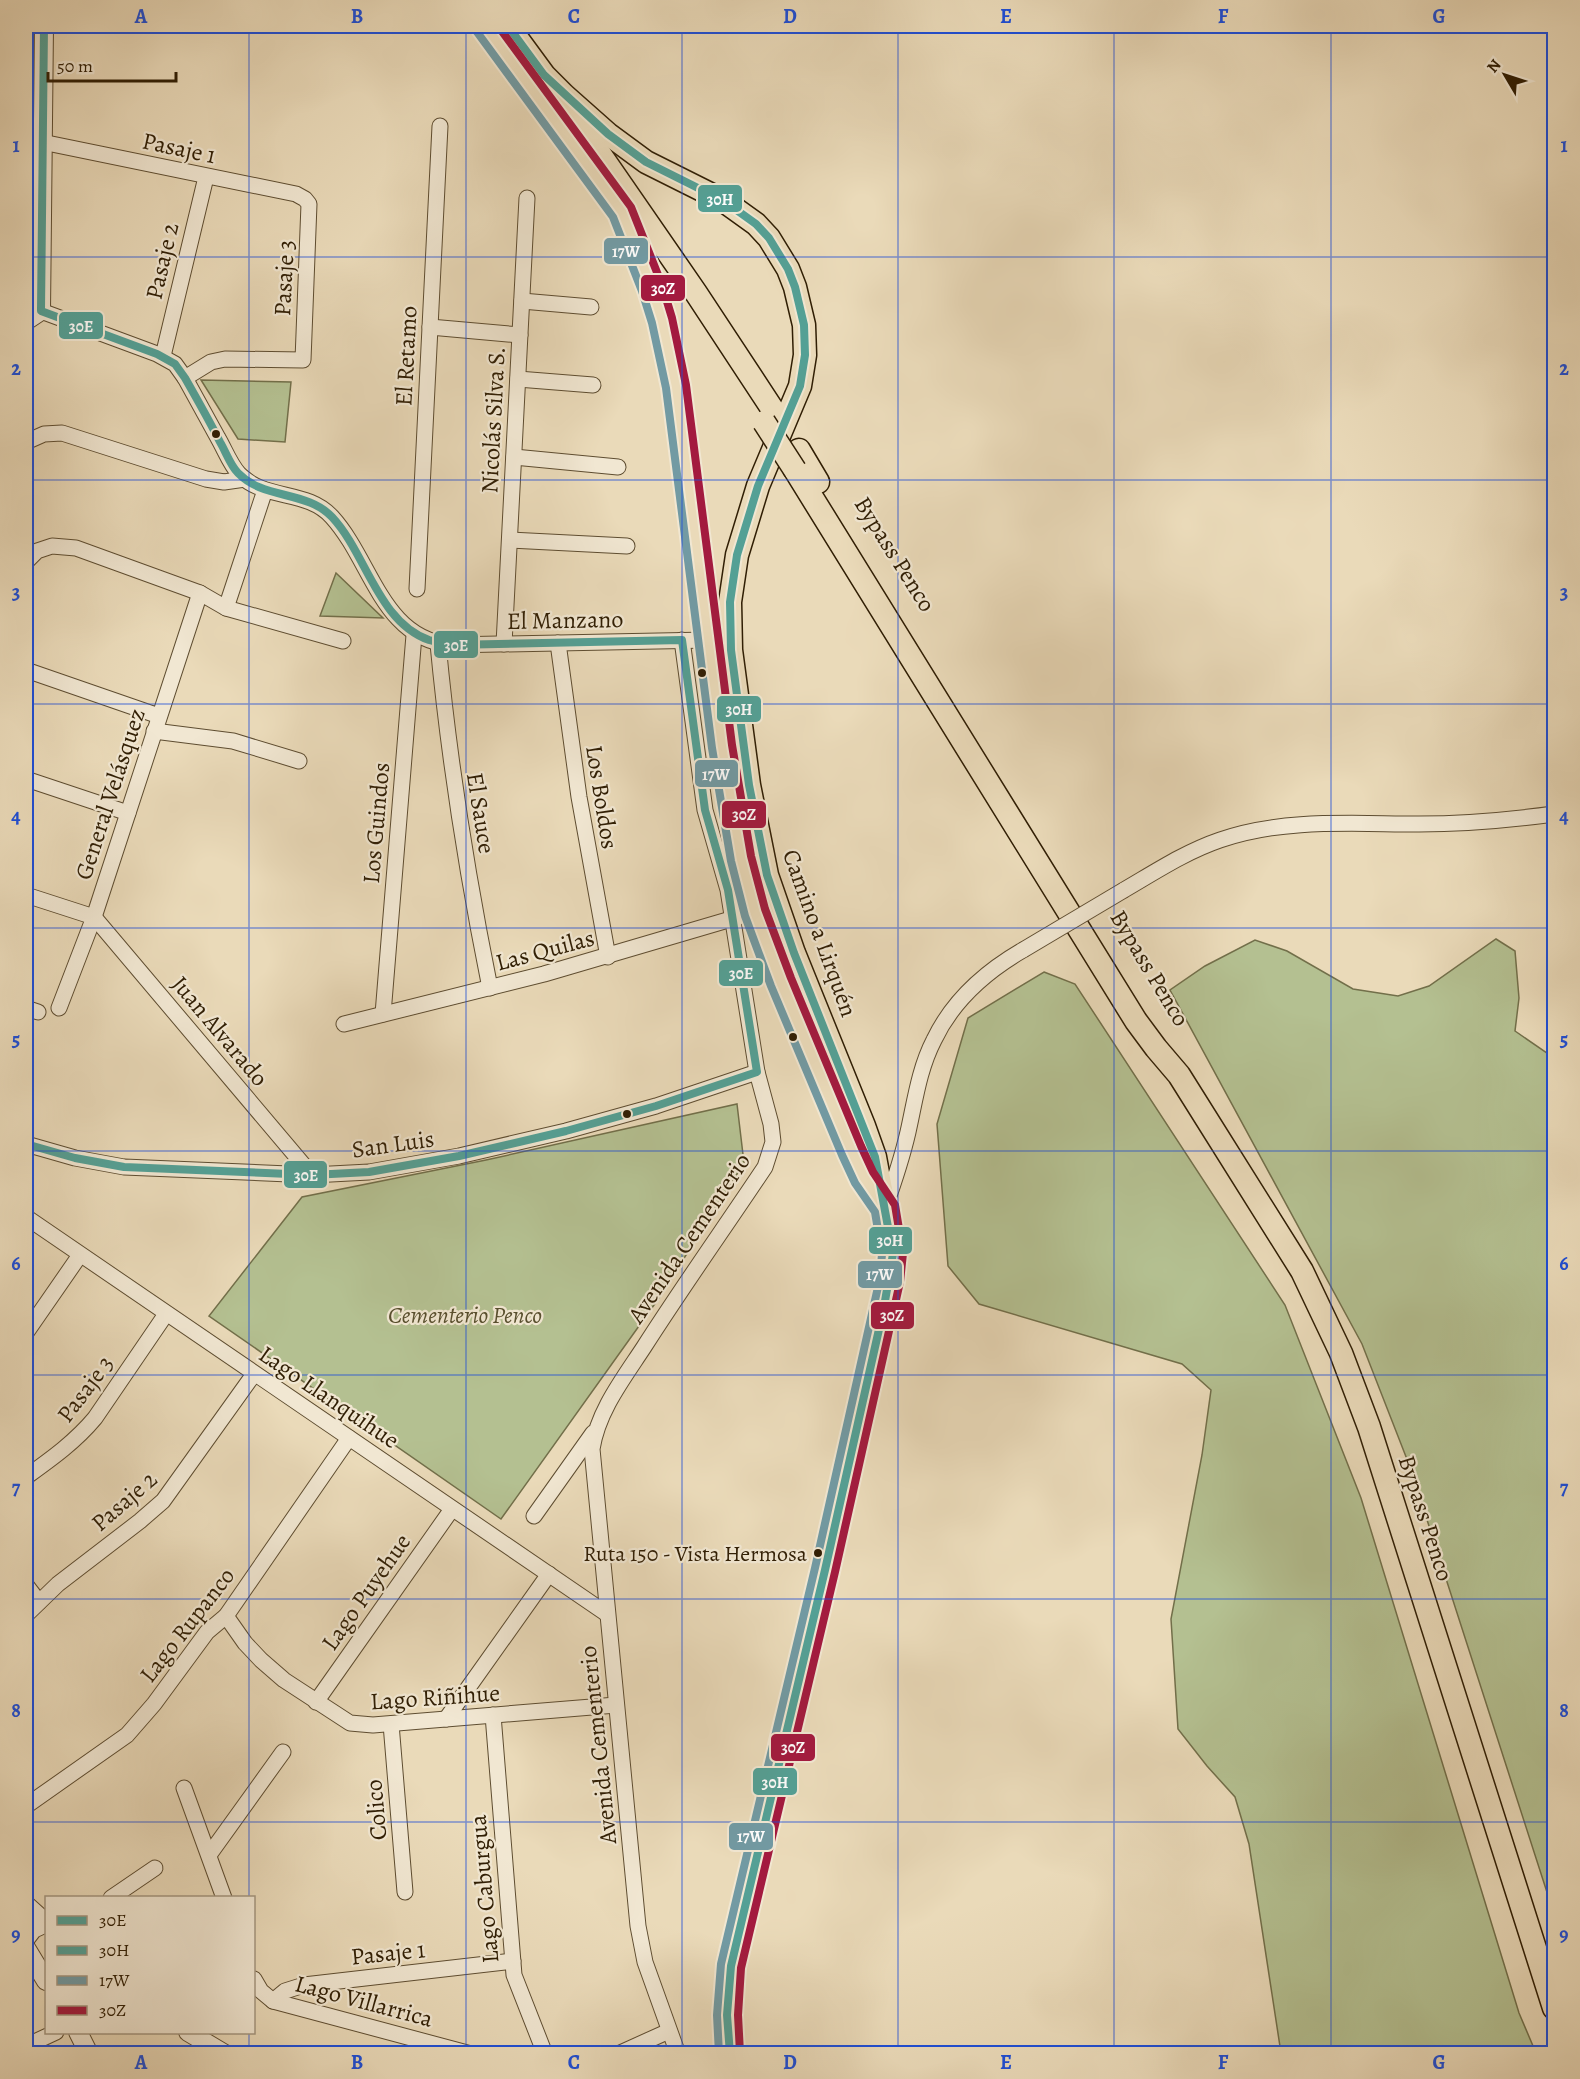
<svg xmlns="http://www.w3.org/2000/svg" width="1580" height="2079" font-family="Alegreya,serif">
  <rect width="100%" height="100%" fill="#eadab9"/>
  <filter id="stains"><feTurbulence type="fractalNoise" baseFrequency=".00333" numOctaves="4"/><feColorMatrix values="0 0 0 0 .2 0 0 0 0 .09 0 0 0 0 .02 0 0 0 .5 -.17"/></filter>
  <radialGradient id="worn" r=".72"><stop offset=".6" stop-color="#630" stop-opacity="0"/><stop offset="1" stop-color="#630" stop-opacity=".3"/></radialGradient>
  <!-- green -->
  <g fill="#b4c091" stroke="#726f4a" stroke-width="1.5">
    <polygon points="201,380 291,382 285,442 238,439"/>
    <polygon points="336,573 383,618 320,616"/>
    <polygon points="1496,939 1515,951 1519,998 1515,1031 1554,1058 1554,1914 1410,1467 1362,1344 1170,990 1205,966 1255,940 1287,951 1353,989 1398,996 1429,986"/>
    <polygon points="1044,972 1075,984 1285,1305 1361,1498 1519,2013 1536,2053 1281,2053 1249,1844 1235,1797 1207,1766 1178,1729 1171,1619 1202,1455 1211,1390 1182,1364 979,1304 948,1266 937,1124 968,1018"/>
    <polygon points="737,1104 744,1163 659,1298 501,1519 209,1316 302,1197 486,1160"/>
  </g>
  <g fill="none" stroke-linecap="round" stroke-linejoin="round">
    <!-- minor casing -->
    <g stroke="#5e4d31" stroke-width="17">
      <g id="minor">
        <polyline points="42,142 296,194 305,199 309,204 303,360 225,359 211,362 185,378"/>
        <polyline points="522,301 591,307"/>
        <path d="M 41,311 L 157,354 L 175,364 L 185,378 C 196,398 207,418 218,438 C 225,450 230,464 239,474 C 265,501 307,489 332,517 C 372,561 382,639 451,645 L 708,640"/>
        <polyline points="430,327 520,335"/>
        <polyline points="163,356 206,177"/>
        <polyline points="518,379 593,385"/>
        <polyline points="26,442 44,434 62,433 206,479 224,482 245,479"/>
        <polyline points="514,457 618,467"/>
        <polyline points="510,540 627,546"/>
        <polyline points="26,562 37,551 52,546 76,548 200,593 226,608 343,641"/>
        <polyline points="417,589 440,126"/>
        <polyline points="226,608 265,490"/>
        <polyline points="558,643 579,797 608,957"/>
        <path d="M 438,644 C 449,760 467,874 490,988"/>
        <polyline points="504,644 527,198"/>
        <polyline points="26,670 159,716"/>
        <polyline points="154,731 233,741 299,761"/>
        <polyline points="26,779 128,813"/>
        <path d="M 1124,890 C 1155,872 1185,852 1220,840 C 1283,818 1353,824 1419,824 C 1464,824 1509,820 1554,814"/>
        <polyline points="26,895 94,917"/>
        <polyline points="94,917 312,1175"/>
        <polyline points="26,1008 38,1012"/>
        <polyline points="59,1008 94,917 200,593"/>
        <polyline points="383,1014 414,635"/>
        <polyline points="344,1024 544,974 755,912"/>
        <polyline points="26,1144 75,1158 124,1167 312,1175 369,1172 459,1156 566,1131 656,1106 757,1072"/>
        <path d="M 885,1207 C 894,1182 902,1158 908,1132 C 915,1101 919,1069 934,1040 C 953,1000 985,972 1023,950"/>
        <polyline points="26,1217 607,1614"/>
        <polyline points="26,1333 80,1255"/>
        <path d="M 26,1477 C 51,1459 75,1442 95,1418 L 166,1314"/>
        <polyline points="534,1516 593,1433"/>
        <polyline points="26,1585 39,1602"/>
        <polyline points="26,1615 58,1584 140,1521 163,1501 254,1374"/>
        <polyline points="226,1616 245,1643 261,1660 284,1680 350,1723 373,1725 616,1705"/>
        <polyline points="316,1702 452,1509"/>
        <polyline points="493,1715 514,1975 545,2054"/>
        <polyline points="446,1719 549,1574"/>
        <polyline points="391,1724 405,1892"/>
        <polyline points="184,1788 224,1898"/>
        <polyline points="26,1806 127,1735 154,1704 207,1632 226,1616 349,1438"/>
        <polyline points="209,1855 283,1752"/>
        <polyline points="111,1898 155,1868"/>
        <polyline points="254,1979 261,1991 273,2001 471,2054"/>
        <polyline points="273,2001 285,1991 304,1985 513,1961"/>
        <polyline points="26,2046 56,2032"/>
        <polyline points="618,2054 669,2031"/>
        <path d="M 678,2054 L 645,1962 L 638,1926 L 592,1449 C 598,1411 623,1379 644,1347 C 683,1286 725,1227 765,1167 L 773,1142 L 771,1124 L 757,1072 L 728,890 L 705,810 L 682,640"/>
      </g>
    </g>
    <!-- tertiary casing -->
    <g stroke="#5e4d31" stroke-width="20">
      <g id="tertiary">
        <polyline points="26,321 41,311 44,26"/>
        <polyline points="26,1905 46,1923"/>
        <polyline points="26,1938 33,1929 46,1923"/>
        <polyline points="26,1948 46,1981"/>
        <polyline points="78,2032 89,2054"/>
        <polyline points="188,2032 225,2054"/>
      </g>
    </g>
    <!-- primary casing -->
    <g stroke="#301e04" stroke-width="25">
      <g id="primary">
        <polyline points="485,26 622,212 652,288 662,320 676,386 722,747 734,828 748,887 781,982 851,1150 877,1197"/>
        <polyline points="508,26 544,75 564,95 608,134 646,162 724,201 756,224 769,238 788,269 795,287 804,325 805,355 800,386 758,486 737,555 730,602 731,650 749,785 767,875 794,953 864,1126 875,1157 893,1254 884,1307 825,1570 731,1966 727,2015 730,2054"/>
        <polyline points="573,115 696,293 773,410"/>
        <polyline points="799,450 818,482"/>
        <polyline points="795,470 1136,1021 1156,1048 1179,1075 1302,1271 1341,1353 1369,1427 1554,2008"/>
      </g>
    </g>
    <!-- minor -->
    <use href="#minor" stroke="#f1e7d2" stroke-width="15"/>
    <!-- tertiary -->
    <use href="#tertiary" stroke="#f1e7d2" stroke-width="18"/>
    <!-- primary -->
    <use href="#primary" stroke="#eadab9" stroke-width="22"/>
    <!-- minor-bridge casing -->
    <g stroke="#5e4d31" stroke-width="17" stroke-linecap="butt">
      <polyline id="minor-bridge" points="1023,950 1124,890"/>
    </g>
    <!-- primary-bridge casing -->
    <g stroke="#301e04" stroke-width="25" stroke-linecap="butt">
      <polyline id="primary-bridge" points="764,422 795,470"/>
    </g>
    <!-- minor-bridge -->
    <use href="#minor-bridge" stroke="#f1e7d2" stroke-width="15"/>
    <!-- primary-bridge -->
    <use href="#primary-bridge" stroke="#eadab9" stroke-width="22"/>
    <!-- bus-1 casing -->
    <g stroke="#f1e7d2" stroke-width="12">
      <path id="bus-1" d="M 26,1144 L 75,1158 L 124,1167 L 312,1175 L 369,1172 L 459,1156 L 566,1131 L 656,1106 L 757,1072 L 728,890 L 705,810 L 682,640 L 451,645 C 444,643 436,642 429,640 C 378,622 366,553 332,517 C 306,490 264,500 238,473 C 230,465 226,452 220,442 C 209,420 197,399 185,378 L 175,364 L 157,354 L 41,311 L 44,26"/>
    </g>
    <!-- bus-2 casing -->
    <g stroke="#f1e7d2" stroke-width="12">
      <polyline id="bus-2" points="508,26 544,75 608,134 646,162 724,201 756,224 769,238 788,269 795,287 804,325 805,355 800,386 758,486 737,555 730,602 731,650 749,785 767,875 794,953 875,1157 893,1254 884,1307 825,1570 731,1966 727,2015 730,2054"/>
    </g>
    <!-- bus-3 casing -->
    <g stroke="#f1e7d2" stroke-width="12">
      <polyline id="bus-3" points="477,32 613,217 642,291 652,323 666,388 712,748 731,861 745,916 771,986 842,1155 855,1183 875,1212 882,1254 880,1278 815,1568 721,1964 717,2015 719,2054"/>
    </g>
    <!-- bus-4 casing -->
    <g stroke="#f1e7d2" stroke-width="12">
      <polyline id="bus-4" points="498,26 631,207 662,285 672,318 686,385 732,745 751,856 765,909 791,978 861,1146 873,1172 895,1205 903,1253 900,1282 835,1572 741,1968 738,2015 740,2053"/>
    </g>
    <!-- bus-1 -->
    <use href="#bus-1" stroke="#54a095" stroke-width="8"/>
    <!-- bus-2 -->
    <use href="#bus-2" stroke="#54a095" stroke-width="8"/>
    <!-- bus-3 -->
    <use href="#bus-3" stroke="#729aa3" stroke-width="8"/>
    <!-- bus-4 -->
    <use href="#bus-4" stroke="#a31a3f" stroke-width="8"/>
  </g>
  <!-- grid -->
  <path fill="none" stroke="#1d4ed8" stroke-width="1.5" stroke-opacity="0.55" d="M 249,26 L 249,1898M 466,26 L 466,2054M 682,26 L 682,2054M 898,26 L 898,2054M 1114,26 L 1114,2054M 1331,26 L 1331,2054M 26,257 L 1554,257M 26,480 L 1554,480M 26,704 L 1554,704M 26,928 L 1554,928M 26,1151 L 1554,1151M 26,1375 L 1554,1375M 26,1599 L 1554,1599M 26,1822 L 1554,1822M 249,2032 L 249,2054"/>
  <!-- markers -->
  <g fill="#301e04" stroke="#f1e7d2" stroke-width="2">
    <circle cx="216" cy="434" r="5"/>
    <circle cx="702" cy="673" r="5"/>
    <circle cx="793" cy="1037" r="5"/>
    <circle cx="627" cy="1114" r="5"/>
    <circle cx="818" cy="1553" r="5"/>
  </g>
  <g text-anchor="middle" stroke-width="4.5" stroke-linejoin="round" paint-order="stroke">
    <!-- bus labels -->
    <g font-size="22" fill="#301e04" stroke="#f1e7d2" text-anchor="end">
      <text x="807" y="1561">Ruta 150 - Vista Hermosa</text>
    </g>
    <!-- street labels -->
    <g font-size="24" fill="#301e04" stroke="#f1e7d2">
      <text transform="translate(179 148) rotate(12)" y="8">Pasaje 1</text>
      <text transform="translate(162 261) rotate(-77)" y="8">Pasaje 2</text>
      <text transform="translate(284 278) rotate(-87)" y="8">Pasaje 3</text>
      <text transform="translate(406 356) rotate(-87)" y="8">El Retamo</text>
      <text transform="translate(493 420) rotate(-87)" y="8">Nicolás Silva S.</text>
      <text transform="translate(895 554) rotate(58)" y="8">Bypass Penco</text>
      <text transform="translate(565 620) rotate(-1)" y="8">El Manzano</text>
      <text transform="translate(110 794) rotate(-72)" y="8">General Velásquez</text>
      <text transform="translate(602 797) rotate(81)" y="8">Los Boldos</text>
      <text transform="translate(481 813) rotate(81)" y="8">El Sauce</text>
      <text transform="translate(376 823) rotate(-85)" y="8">Los Guindos</text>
      <text transform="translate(820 933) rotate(70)" y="8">Camino a Lirquén</text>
      <text transform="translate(545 950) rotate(-15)" y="8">Las Quilas</text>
      <text transform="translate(1150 968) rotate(59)" y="8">Bypass Penco</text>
      <text transform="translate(220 1031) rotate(50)" y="8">Juan Alvarado</text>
      <text transform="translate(393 1144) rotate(-8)" y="8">San Luis</text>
      <text transform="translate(689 1238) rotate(-56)" y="8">Avenida Cementerio</text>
      <text transform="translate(85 1389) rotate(-53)" y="8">Pasaje 3</text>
      <text transform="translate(329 1397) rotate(34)" y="8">Lago Llanquihue</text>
      <text transform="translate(124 1501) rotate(-41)" y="8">Pasaje 2</text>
      <text transform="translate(1426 1518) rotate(72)" y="8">Bypass Penco</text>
      <text transform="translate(366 1592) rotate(-55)" y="8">Lago Puyehue</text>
      <text transform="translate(187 1625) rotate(-52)" y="8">Lago Rupanco</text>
      <text transform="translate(435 1697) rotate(-4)" y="8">Lago Riñihue</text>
      <text transform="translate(598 1745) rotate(-96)" y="8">Avenida Cementerio</text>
      <text transform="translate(376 1810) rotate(-95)" y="8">Colico</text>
      <text transform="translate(484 1889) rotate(-95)" y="8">Lago Caburgua</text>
      <text transform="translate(388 1953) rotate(-6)" y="8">Pasaje 1</text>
      <text transform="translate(364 2001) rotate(15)" y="8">Lago Villarrica</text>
    </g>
    <!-- park labels -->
    <g font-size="24" font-style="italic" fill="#584f2e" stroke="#f1e7d2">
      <text x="465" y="1323">Cementerio Penco</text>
    </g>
  </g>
  <g stroke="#f1e7d2" stroke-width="2">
    <rect x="697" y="184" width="46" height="29" rx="6" fill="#54a095"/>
    <rect x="603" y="237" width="46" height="28" rx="6" fill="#729aa3"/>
    <rect x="640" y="274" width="46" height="28" rx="6" fill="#a31a3f"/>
    <rect x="58" y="311" width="46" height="29" rx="6" fill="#54a095"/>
    <rect x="433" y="630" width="46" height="29" rx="6" fill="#54a095"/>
    <rect x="716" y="695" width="46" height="28" rx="6" fill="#54a095"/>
    <rect x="694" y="759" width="45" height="29" rx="6" fill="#729aa3"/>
    <rect x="721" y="800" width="46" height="29" rx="6" fill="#a31a3f"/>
    <rect x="718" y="959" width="46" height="28" rx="6" fill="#54a095"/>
    <rect x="283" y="1160" width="45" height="29" rx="6" fill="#54a095"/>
    <rect x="868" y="1226" width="45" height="29" rx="6" fill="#54a095"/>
    <rect x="857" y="1260" width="46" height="29" rx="6" fill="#729aa3"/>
    <rect x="870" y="1301" width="45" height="29" rx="6" fill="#a31a3f"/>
    <rect x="770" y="1733" width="46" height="29" rx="6" fill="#a31a3f"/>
    <rect x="752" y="1767" width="46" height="29" rx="6" fill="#54a095"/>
    <rect x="728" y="1822" width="46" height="29" rx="6" fill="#729aa3"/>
  </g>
  <g font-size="16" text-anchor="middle" font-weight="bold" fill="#fff">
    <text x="720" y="205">30H</text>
    <text x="626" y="257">17W</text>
    <text x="663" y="294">30Z</text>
    <text x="81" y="332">30E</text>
    <text x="456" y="651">30E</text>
    <text x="739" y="715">30H</text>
    <text x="716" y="780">17W</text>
    <text x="744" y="820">30Z</text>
    <text x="741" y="979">30E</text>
    <text x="306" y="1181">30E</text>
    <text x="890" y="1246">30H</text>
    <text x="880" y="1280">17W</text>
    <text x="892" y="1321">30Z</text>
    <text x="793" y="1753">30Z</text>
    <text x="775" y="1788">30H</text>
    <text x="751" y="1842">17W</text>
  </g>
  <!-- margin -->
  <rect width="1580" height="2079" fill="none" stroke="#eadab9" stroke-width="66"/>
  <!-- legend -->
  <rect x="45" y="1896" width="210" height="138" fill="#f1e7d2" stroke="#a49780" stroke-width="1.5"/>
  <rect x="57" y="1916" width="30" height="9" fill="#54a095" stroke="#a49780" stroke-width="1.5"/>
  <text x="99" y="1926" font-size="18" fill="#301e04">30E</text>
  <rect x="57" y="1946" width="30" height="9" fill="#54a095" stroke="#a49780" stroke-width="1.5"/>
  <text x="99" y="1956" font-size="18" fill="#301e04">30H</text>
  <rect x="57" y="1976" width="30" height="9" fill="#729aa3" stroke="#a49780" stroke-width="1.5"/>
  <text x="99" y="1986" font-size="18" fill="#301e04">17W</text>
  <rect x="57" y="2006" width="30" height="9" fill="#a31a3f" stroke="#a49780" stroke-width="1.5"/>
  <text x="99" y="2016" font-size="18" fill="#301e04">30Z</text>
  <!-- north arrow -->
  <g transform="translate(1505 75) rotate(309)" stroke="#f1e7d2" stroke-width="4.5" paint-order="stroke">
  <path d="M0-4.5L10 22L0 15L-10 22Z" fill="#301e04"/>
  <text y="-9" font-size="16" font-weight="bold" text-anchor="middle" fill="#301e04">N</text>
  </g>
  <!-- scale -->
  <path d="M48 72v9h128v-9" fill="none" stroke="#301e04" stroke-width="3"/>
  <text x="57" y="72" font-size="18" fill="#301e04" stroke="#f1e7d2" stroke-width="4.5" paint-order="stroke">50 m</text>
  <rect x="33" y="33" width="1514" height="2013" fill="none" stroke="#1d4ed8" stroke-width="2"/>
  <g font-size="20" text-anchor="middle" font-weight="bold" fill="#1d4ed8">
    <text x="141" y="23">A</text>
    <text x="357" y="23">B</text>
    <text x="574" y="23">C</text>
    <text x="790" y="23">D</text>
    <text x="1006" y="23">E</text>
    <text x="1223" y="23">F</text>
    <text x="1439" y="23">G</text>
    <text x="16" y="152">1</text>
    <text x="1564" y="152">1</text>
    <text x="16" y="375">2</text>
    <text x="1564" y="375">2</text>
    <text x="16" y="599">3</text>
    <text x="1564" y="599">3</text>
    <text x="16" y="823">4</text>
    <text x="1564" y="823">4</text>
    <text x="16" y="1046">5</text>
    <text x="1564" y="1046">5</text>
    <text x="16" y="1270">6</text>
    <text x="1564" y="1270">6</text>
    <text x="16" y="1494">7</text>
    <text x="1564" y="1494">7</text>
    <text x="16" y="1717">8</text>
    <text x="1564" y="1717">8</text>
    <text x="16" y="1941">9</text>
    <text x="1564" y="1941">9</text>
    <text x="141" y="2069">A</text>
    <text x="357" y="2069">B</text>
    <text x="574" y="2069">C</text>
    <text x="790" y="2069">D</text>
    <text x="1006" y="2069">E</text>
    <text x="1223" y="2069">F</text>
    <text x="1439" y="2069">G</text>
  </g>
  <rect width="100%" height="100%" filter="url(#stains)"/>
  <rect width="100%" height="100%" fill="url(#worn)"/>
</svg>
